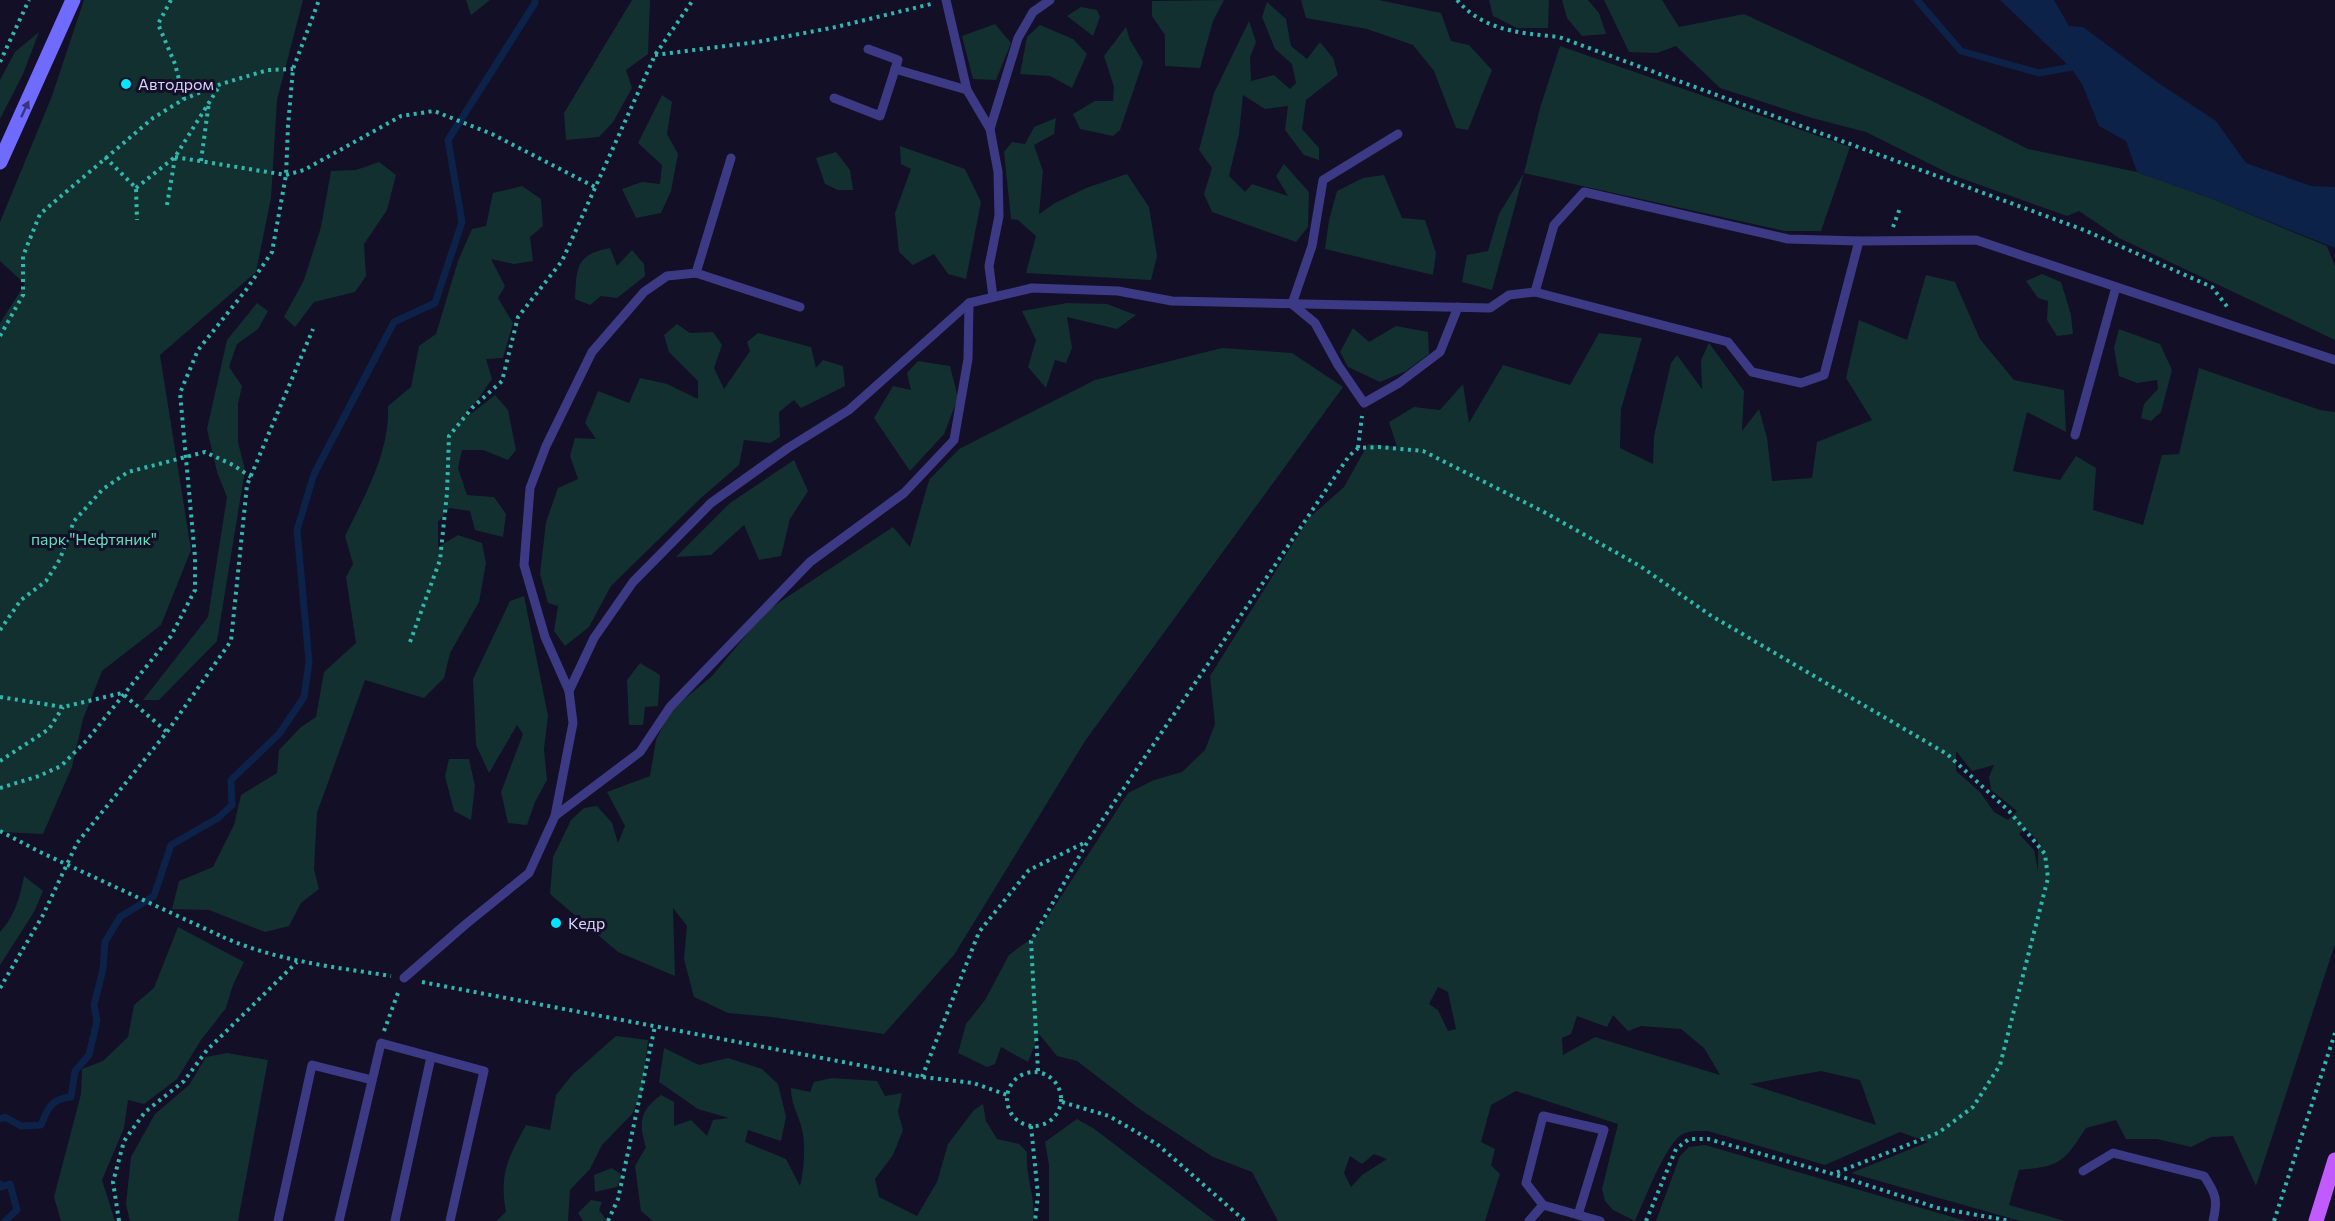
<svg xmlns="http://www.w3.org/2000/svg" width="2335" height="1221" font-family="Commissioner,sans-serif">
  <rect width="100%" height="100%" fill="#130f26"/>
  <!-- green -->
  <g fill="#12302f" fill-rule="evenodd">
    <polygon points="84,0 303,0 277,100 271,198 256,272 160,355 191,550 161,625 102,671 83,719 72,767 43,834 0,832 0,323 25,284 0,261 0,222 52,96"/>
    <polygon points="466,0 490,0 471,15"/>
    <polygon points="632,0 650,0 648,54 626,70 632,88 613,122 599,137 566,140 564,113"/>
    <polygon points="1224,0 1213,21 1200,68 1165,66 1165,35 1152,16 1152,1"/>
    <polygon points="1301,0 1379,0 1441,13 1451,41 1469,45 1492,70 1468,130 1456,128 1434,71 1413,45 1367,29 1306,18"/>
    <polygon points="1489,0 1549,0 1548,28 1517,28 1493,16"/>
    <polygon points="1562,0 1588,0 1599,13 1606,34 1582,36 1567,18"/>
    <polygon points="1604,0 1662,0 1679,27 1744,14 1928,99 2028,149 2137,172 2210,198 2327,246 2335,266 2335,340 2119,238 2079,211 2067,216 1952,175 1866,132 1812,118 1720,88 1676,46 1657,53 1629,52"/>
    <polygon points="1267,2 1286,19 1291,46 1307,59 1320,42 1333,58 1338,75 1306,100 1302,129 1319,148 1319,160 1304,155 1285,130 1288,106 1265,109 1243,95 1239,134 1229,176 1245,192 1252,184 1288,196 1276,176 1284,164 1309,192 1308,227 1296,242 1212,212 1204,194 1212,168 1199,150 1214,93 1249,21 1256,42 1250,57 1251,81 1274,75 1290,89 1296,83 1292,64 1275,49 1262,17"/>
    <polygon points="1081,7 1097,10 1100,17 1093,36 1067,16"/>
    <polygon points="995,24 1011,43 996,80 973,79 962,36"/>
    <polygon points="1040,25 1073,39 1087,54 1072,88 1050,76 1020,74 1027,37"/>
    <polygon points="1126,27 1130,40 1143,62 1120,130 1113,136 1080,129 1073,114 1095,101 1113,101 1114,87 1104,56"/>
    <polygon points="39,32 23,74 0,119 0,80 15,52"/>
    <polygon points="1560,46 1850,147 1821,231 1785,231 1524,173 1492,290 1462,282 1467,255 1488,251 1499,214 1524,173 1540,108"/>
    <polygon points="662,95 672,102 667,134 678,154 671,191 661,213 636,218 622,189 642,182 660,184 662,165 638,143"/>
    <polygon points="1056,118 1054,134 1034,145 1043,171 1039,214 1055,203 1086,188 1127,174 1149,207 1157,256 1151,280 1026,273 1036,236 1018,220 1011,219 1004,152 1012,142 1025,144 1034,127"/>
    <polygon points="900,146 965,169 981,202 966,279 948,274 934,254 913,265 899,252 895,213 911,169 901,164"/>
    <polygon points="836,152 850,170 853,190 838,190 825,184 816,158"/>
    <polygon points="379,162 396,175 387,210 364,244 366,276 355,292 314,302 295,327 284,317 304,280 321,227 331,171 356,170"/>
    <polygon points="1384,175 1402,218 1425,220 1436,253 1433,275 1325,249 1329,220 1337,191 1363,178"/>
    <path d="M 522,186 L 541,199 L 543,226 L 530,237 L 533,261 L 514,264 L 491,259 L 505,286 L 498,298 L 513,323 L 503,358 L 486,359 L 492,379 L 476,402 L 465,413 L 467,417 L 495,395 L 508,410 L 516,450 L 508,460 L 483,450 L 462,450 L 458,468 L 467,495 L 494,497 L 506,514 L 503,537 L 475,530 L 470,511 L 449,508 L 438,522 L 438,547 L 458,535 L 482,543 L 486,563 L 479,602 L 450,653 L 444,678 L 424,698 L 365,680 L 317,813 L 314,869 L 319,889 L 301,903 L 289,926 L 265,932 L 209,910 L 172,909 L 179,881 L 213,867 L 234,825 L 241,795 L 277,773 L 279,750 L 301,727 L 316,717 L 324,672 L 356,643 L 346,577 L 353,564 L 345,536 C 365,495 390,452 388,406 L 411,387 L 419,346 L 436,334 L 458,261 L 472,229 L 486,226 L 493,193 Z"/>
    <path d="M 610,248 L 617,266 L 632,250 L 644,264 L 645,276 L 617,298 L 601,296 L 590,305 L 575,299 C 577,267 575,255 610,248 Z"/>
    <polygon points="2042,274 2061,282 2071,315 2073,334 2057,336 2047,320 2048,301 2038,298 2026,281"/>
    <path d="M 1926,275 L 1955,282 L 1980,339 L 2014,380 L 2064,390 L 2066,432 L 2027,412 L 2013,471 L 2060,480 L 2076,456 L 2096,468 L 2093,510 L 2143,525 L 2162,455 L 2179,454 L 2199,368 L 2320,410 L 2335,412 L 2335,944 L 2256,1186 L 2233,1136 L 2211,1137 L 2191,1147 L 2157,1139 L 2126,1139 L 2116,1120 L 2086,1128 C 2063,1163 2061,1166 2019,1170 L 2009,1205 L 2065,1221 L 2020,1221 L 1851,1173 L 1928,1142 L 1900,1132 L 1825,1165 L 1708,1131 C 1700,1131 1688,1130 1681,1135 C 1665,1146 1644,1201 1635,1221 L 1613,1210 L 1605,1201 L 1602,1189 L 1618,1124 L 1516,1091 L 1491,1105 L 1481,1142 L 1495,1149 L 1491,1165 L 1500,1174 L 1485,1221 L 1278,1221 L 1252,1172 L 1213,1157 L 1141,1110 L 1077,1061 L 1057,1056 L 1039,1034 L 1028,1062 L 1001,1047 L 995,1064 L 987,1067 L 958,1053 L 966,1024 L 985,1000 L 1009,955 L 1036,935 L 1128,793 L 1154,780 L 1182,772 L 1205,750 L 1215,724 L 1210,676 L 1309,518 L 1344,487 L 1368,444 L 1397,447 L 1389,422 L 1414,407 L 1440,410 L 1463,384 L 1469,423 L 1503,365 L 1570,385 L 1599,333 L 1642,338 L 1621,409 L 1620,448 L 1653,464 L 1654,436 L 1671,363 L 1677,355 L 1702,389 L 1701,360 L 1709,343 L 1744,391 L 1742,431 L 1759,409 L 1767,438 L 1772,481 L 1812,478 L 1817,442 L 1872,420 L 1846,378 L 1859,320 L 1907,340 ZM 1956,751 L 1972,771 L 1994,765 L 1989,777 L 1991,790 L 2017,811 L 2008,820 L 1994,812 L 1980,792 L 1956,771 ZM 2025,828 L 2038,841 L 2038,871 L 2034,850 L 2019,834 ZM 1438,987 L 1448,992 L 1456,1029 L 1448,1031 L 1438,1010 L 1429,1004 ZM 1613,1015 L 1628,1031 L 1641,1026 L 1681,1029 L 1704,1048 L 1720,1075 L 1595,1037 L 1563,1055 L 1562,1038 L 1571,1034 L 1577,1016 L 1607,1027 ZM 1821,1071 L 1860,1080 L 1876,1125 L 1750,1084 ZM 1374,1154 L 1387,1159 L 1362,1175 L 1351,1187 L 1344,1173 L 1350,1156 L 1362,1164 Z"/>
    <polygon points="257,303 268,311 258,329 237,344 229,367 242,386 238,404 238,442 245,470 217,641 159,700 143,700 208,617 227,497 217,472 207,429 227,340"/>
    <polygon points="1067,303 1107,304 1136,315 1117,329 1067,317 1072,348 1066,363 1055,360 1046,388 1028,367 1036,340 1022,311"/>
    <polygon points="677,324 690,333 713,332 722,345 714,368 724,389 750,351 747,342 758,333 811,347 816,368 823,360 843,366 845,386 801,408 794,400 779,412 780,437 770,443 744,440 739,465 702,497 611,586 589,627 565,646 554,631 558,606 548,603 540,574 546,522 558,488 578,479 570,456 575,438 596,439 585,423 598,391 629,403 640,378 667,384 698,399 698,381 669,352 664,335"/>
    <polygon points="1396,326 1428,332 1429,354 1406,371 1380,382 1348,367 1340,352 1353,328 1369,342"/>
    <polygon points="2119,329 2160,344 2172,370 2161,412 2151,421 2141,418 2144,404 2158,389 2157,380 2137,383 2119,376 2114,348"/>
    <polygon points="1222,348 1292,353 1343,387 1085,741 954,955 884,1034 772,1017 728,1013 694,997 684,959 687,926 673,908 675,976 618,952 550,894 553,857 571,820 584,808 597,806 612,823 618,843 625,826 607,792 650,776 656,740 670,711 712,676 766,611 893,527 910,547 929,480 959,449 1095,380"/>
    <polygon points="918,361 950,366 958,398 944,434 910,471 874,418 893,386 911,390 907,373"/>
    <polygon points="794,460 808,491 790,519 781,556 759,560 744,525 711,555 676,557 730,503"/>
    <polygon points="524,596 548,716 544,749 547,780 535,802 527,825 508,823 501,792 523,734 517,725 489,773 476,745 473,679 510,601"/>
    <polygon points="640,663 660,675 658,706 645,707 643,725 629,725 627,680"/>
    <polygon points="449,759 469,759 475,786 471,820 454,811 445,776"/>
    <path d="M 24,876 L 43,891 L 34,912 L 0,965 L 0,932 C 15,916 20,897 24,876 Z"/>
    <polygon points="178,927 244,962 233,985 226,1008 201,1040 177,1079 144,1104 128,1100 124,1128 102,1180 115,1221 61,1221 54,1197 81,1094 82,1069 103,1061 128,1037 134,1005 154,988"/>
    <path d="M 616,1036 L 648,1040 L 642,1093 L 632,1114 L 602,1145 L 590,1169 L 570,1190 L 568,1221 L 496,1221 L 506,1212 C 499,1174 508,1158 526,1125 L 550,1130 L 556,1095 L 573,1074 Z"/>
    <path d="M 664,1048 L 699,1065 L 728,1058 L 762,1069 L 778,1084 L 786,1117 L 781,1141 L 748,1130 L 745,1142 L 786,1159 L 800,1186 C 804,1169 806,1147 802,1129 C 798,1114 791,1104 791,1088 L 810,1092 L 814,1082 L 832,1078 L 877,1081 L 885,1096 L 902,1093 L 898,1112 L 903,1130 L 893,1155 L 875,1179 L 879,1197 L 917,1216 L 937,1182 L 948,1144 L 974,1110 L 983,1104 L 986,1121 L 997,1139 L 1019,1144 L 1027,1152 C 1025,1176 1036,1197 1033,1221 L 653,1221 L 641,1211 L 635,1166 L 646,1147 C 638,1123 640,1110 661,1095 L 674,1102 L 674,1126 L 691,1120 L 707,1136 L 713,1120 L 729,1118 L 698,1109 L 659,1082 Z"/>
    <polygon points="227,1053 268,1060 238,1221 130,1221 126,1204 131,1157 155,1114 189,1085 206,1057"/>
    <polygon points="1077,1119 1093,1128 1215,1221 1049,1221 1049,1165 1045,1142"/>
    <polygon points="1705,1145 1966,1221 1656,1221 1680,1156 1689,1147"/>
    <polygon points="612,1168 622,1175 617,1187 595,1192 594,1175"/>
    <polygon points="591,1200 602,1202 599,1210 607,1221 583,1221 578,1213"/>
  </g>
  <!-- water -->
  <polygon fill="#0c2248" points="2000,0 2054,0 2069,26 2083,27 2157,82 2216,121 2246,163 2311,186 2335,187 2335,248 2210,198 2137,172 2126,141 2099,126 2082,84 2070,67"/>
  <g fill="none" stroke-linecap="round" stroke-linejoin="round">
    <!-- stream -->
    <g stroke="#0c2248" stroke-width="7">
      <polyline points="1917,0 1961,51 2039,73 2077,66"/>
      <path d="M 0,1119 L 5,1117 L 21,1126 L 41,1125 C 48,1108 51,1099 71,1097 L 75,1071 L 89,1055 L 97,1021 L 94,1005 L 103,969 L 105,942 L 120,917 L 154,896 L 171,845 L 218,818 L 232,805 L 231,780 L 279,734 L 304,697 L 309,662 L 297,530 L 314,474 L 394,322 L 435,303 L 462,222 L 448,140 L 535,3 L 535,0"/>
      <polyline points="0,1184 1,1187 10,1184 17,1210 5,1221"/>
    </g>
    <!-- path -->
    <g stroke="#2fb8b0" stroke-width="4" stroke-dasharray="3 4.5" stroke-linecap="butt">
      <polyline points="171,0 158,24 175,64 184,99"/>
      <path d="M 1457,0 C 1484,31 1520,33 1559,37 L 2084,230 L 2212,287 L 2229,309"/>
      <polyline points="655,55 757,42 836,27 931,4"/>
      <polyline points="0,62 29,0"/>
      <polyline points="105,157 136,188 137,220"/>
      <polyline points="175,157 286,175 304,170 401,116 434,111 492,134 595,187"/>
      <polyline points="201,161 209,102"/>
      <polyline points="136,188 175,157 220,85"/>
      <polyline points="167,205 175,158"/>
      <polyline points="1893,227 1900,208"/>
      <polyline points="0,336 23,295 23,256 40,214 153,118 184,99 221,84 268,70 293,69"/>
      <polyline points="1358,448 1362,416"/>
      <polyline points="0,630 21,600 46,581 60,559 74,521 103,489 128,472 205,452 233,465 251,477"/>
      <polyline points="410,642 440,560 447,493 449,436 472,408 502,381 518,317 562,261 655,55 693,0"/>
      <polyline points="0,697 63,707 122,693 167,732"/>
      <polyline points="0,761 49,729 63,707"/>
      <polyline points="0,788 39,776 61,766 87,740 171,636 195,590 195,557 180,393 198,350 246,290 272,252 286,175 288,126 293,69 319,0"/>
      <polyline points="0,831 40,852"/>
      <path d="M 223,937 C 277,961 334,967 391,976"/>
      <polyline points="422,982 922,1077 973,1083 1007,1095"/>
      <polyline points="0,988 43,915 77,843 167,732 231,641 247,485 313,329"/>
      <polyline points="384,1031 399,990"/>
      <polyline points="1038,1071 1031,941 1088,841 1349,456 1358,448 1379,447 1423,451 1544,512 1640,566 1710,615 1947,754 2009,811 2045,854 2048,878 2000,1065 1973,1107 1938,1133 1833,1174"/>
      <circle cx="1034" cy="1099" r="27"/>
      <polyline points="922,1077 979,932 1029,870 1086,842"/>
      <polyline points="1062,1102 1109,1116 1157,1144 1245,1221"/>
      <polyline points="1031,1126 1038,1195 1035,1221"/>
      <polyline points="119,1221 113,1182 124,1141 145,1112 184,1081 207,1050 297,962"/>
      <polyline points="608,1221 618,1199 655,1026"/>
      <polyline points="1646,1221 1676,1149 1689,1139 1708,1139 1833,1174 1938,1208 2011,1221"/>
      <polyline points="2274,1221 2335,1033"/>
    </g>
    <!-- service -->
    <g stroke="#3d3a85" stroke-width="9">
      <polyline points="946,0 967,90"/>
      <polyline points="895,69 967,90 990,129 998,172 999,216 989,266 993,297"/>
      <polyline points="834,98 880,116 898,60 868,49"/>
      <polyline points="990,129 1018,38 1033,12 1050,0"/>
      <polyline points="1398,134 1323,180 1312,246 1292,304 1315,323 1338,365 1364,403 1399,383 1440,352 1458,307"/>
      <polyline points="696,273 731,158"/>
      <polyline points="1535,292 1554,225 1584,192 1788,239 1859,241 1976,240 2335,360"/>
      <polyline points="2075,435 2116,287"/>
      <polyline points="569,691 594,638 633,582 711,503 788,448 849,410 969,303 1032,288 1118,291 1172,301 1490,308 1509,295 1535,292 1728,342 1752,372 1801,383 1824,375 1859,241"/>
      <polyline points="555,816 640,752 670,707 810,562 904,493 954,440 968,359 969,303"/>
      <polyline points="404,978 466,924 529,873 555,816 573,723 569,691 545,637 524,565 530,488 546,446 592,352 644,292 667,276 696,273 800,307"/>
      <path d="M 2083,1171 L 2113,1153 L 2204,1176 C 2216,1194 2218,1200 2213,1221"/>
      <polyline points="1543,1205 1526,1183 1543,1116 1604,1130 1578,1215"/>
      <polyline points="278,1221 312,1065 372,1080"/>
      <polyline points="339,1221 381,1043 484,1071 450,1221"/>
      <polyline points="395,1221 431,1057"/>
      <polyline points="1529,1221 1543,1205 1600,1221"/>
    </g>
    <!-- secondary -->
    <polyline stroke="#6f6bff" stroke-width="15" points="0,162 73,0"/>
    <!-- primary -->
    <polyline stroke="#c25bff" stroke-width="15" points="2316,1221 2335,1160"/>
    <!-- path-bridge -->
    <polyline stroke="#2fb8b0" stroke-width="4" stroke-dasharray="3 4.5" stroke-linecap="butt" points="40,852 223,937"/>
  </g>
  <!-- one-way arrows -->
  <defs><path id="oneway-solid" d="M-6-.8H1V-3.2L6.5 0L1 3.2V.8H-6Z" transform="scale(1.5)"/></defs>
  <use fill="#38347d" href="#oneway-solid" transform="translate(25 109) rotate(-65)"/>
  <!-- markers -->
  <g fill="#00e5ff" stroke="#130f26" stroke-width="2">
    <circle cx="126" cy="84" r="6"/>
    <circle cx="556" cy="923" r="6"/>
  </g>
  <g text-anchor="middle" stroke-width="6" stroke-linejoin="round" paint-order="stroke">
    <!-- poi labels -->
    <g font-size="16" fill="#d9d4ff" stroke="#130f26" text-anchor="start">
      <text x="138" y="90">Автодром</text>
      <text x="568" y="929">Кедр</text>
    </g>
    <!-- park labels -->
    <g font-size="16" fill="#5fe0c0" stroke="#130f26">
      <text x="94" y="545">парк "Нефтяник"</text>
    </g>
  </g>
</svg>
